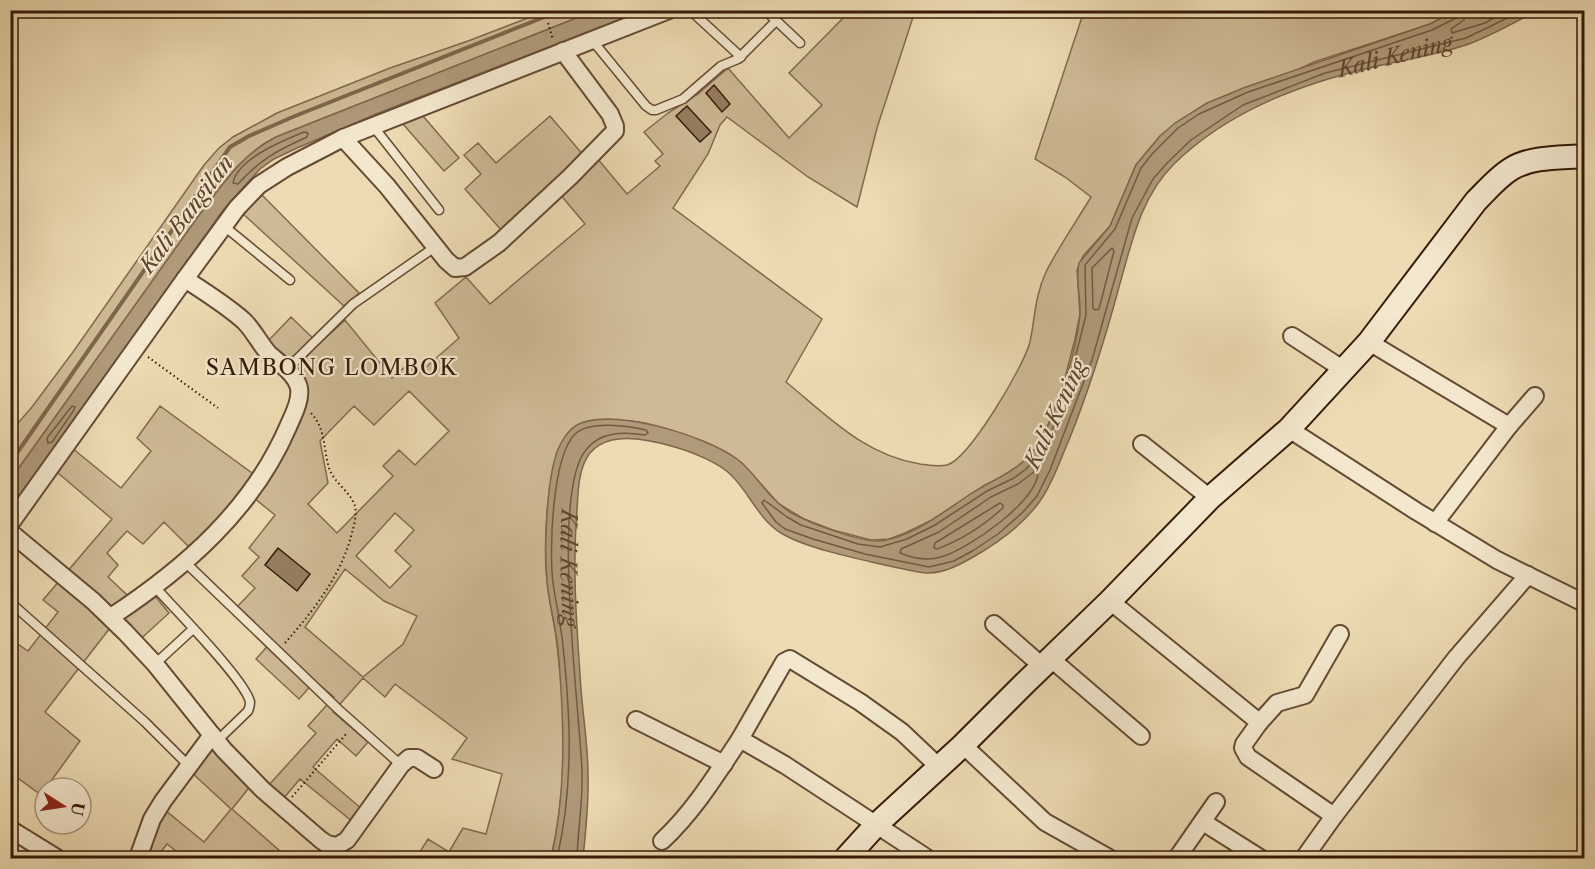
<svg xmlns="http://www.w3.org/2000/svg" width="1595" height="869" font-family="'Libre Caslon Text',serif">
  <rect width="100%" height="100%" fill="#eddcb3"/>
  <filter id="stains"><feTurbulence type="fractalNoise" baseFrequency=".00333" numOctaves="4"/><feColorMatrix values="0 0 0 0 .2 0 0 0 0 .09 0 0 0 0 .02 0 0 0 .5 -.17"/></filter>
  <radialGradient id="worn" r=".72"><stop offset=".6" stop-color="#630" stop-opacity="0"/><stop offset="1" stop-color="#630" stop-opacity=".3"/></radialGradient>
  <!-- green -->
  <g fill="#cebb96" stroke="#826a4f" stroke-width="1.5" fill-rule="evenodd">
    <path d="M 546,11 L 594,11 L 276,137 C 242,154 223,184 200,214 L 11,479 L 11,431 L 32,407 L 73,352 L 204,165 L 219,148 L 233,137 L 277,113 L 390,68 L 468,41 Z"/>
    <path d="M 850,11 L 915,11 L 877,128 L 857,207 L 808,177 L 727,117 L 720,125 L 708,154 L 673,208 L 822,319 L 786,382 C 828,416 864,455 920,464 C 928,465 938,467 947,465 C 969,459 1024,366 1030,342 C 1035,318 1035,295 1046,272 C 1059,246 1076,222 1091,197 L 1065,177 L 1035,159 L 1084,11 L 1470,11 L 1449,14 L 1430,24 L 1314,62 L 1160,136 L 1136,165 L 1110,226 L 1083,256 L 1077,270 L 1080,314 L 1075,339 L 1062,389 L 1046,430 L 1035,451 L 1023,464 L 1011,473 L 985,485 L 932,520 L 905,533 L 889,539 L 871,540 L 833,530 L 804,519 L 779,504 L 742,463 L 729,454 L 664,428 L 645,423 L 630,421 L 559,447 C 547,481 543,546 547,582 C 549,603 555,624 557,645 C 566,715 567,790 551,858 L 416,858 L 428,839 L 449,852 L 463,828 L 486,834 L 502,774 L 452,759 L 467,738 L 395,684 L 385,697 L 363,678 L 333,712 L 368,742 L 356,756 L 337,739 L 313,767 L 363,810 L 353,822 L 300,779 L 283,799 L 268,786 L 316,733 L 308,726 L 334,697 L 315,681 L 299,699 L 256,659 L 272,641 L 237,607 L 255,588 L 242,576 L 259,557 L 249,548 L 275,515 L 244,490 L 191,549 L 164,522 L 143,544 L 127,531 L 107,553 L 118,565 L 108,577 L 139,606 L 155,596 L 169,613 L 133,646 L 113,624 L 45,712 L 80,741 L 41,795 L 11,773 L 10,639 L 28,651 L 58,612 L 43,600 L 112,519 L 44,461 L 61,439 L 121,488 L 151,451 L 137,438 L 160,406 L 263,481 L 304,398 L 267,342 L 291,317 L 319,344 L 345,320 L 392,378 L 408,364 L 417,375 L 459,338 L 435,303 L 466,277 L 490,304 L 585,224 L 554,187 L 503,232 L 465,189 L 481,174 L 464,155 L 478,143 L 496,163 L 550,116 L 590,163 L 597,158 L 627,194 L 660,166 L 655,161 L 663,154 L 644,132 L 668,113 L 698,94 L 728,68 L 789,138 L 822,105 L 789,73 ZM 409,391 L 449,431 L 415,465 L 399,450 L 383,466 L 393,476 L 337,533 L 308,504 L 328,483 L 320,441 L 354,406 L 374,425 ZM 395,513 L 414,530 L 395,551 L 411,566 L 390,588 L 356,556 ZM 345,569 L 384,601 L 417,616 L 403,644 L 363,677 L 305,627 Z"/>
    <polygon points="423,116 459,158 444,171 403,124"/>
    <polygon points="261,194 359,293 344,306 242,213"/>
    <polygon points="213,744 252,784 232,809 288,858 185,858 167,844 156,858 131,858 154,801 204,842 231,809 191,772"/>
  </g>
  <!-- water -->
  <g fill="#af9a79" stroke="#7f664c" stroke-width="1.5">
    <path d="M 1470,10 L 1537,11 C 1515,22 1493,35 1469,44 C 1437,55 1402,60 1369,68 C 1298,85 1227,112 1174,164 C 1140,198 1132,242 1119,287 C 1105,339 1089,390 1069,440 C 1060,460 1053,483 1040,501 C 1024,524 999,542 975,556 C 961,564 945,573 928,573 C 917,573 905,569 894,567 C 863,560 807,549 781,533 C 759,520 749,492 731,475 C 710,454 642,433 612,440 C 604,442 595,447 590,453 C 578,468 578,493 577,511 C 572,570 577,630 581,689 C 583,717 588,745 588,774 C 589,802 586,830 583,858 L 551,858 C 567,790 564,719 558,650 C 556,627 549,604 547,581 C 544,548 546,470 561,443 C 566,434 572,426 581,423 C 618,409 706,436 737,459 C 757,474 768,499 790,512 C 809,523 857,541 878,541 C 908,540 942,513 966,497 C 1000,474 1025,472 1045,432 C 1061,399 1076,352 1080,315 C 1081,297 1075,280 1079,263 L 1110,226 L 1136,165 L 1160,136 L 1175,123 L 1207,103 L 1246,87 L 1430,24 L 1449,14 Z"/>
    <path d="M 594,11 L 641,11 L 376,114 L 295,149 L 274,159 L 260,169 L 224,209 L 11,509 L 11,479 L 200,214 C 223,184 242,154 276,137 Z"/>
  </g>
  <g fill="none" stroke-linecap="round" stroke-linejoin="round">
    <!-- shore -->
    <g stroke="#725a40" stroke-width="1.5">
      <path id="s1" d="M 1459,10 L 1456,18 L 1432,30 L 1248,92 L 1199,114 L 1178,128 L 1152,154 L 1141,168 L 1115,229 L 1085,265 L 1086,315 L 1067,390 L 1051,433 L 1040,454 L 1026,469 L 1014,478 L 987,491 L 935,525 L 907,539 L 880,547 L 858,544 L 801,525 L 787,517 L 764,500 L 762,503 L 776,522 L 785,529 L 813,539 L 865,554 L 929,567 L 954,561 L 974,550 L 998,534 L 1023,512 L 1037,496 L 1050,470 L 1092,360 L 1132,218 L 1153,179 L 1168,162 L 1191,140 L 1243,105 L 1325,73 L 1466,38 L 1524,10"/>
      <polyline points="1466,10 1464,20 1451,29 1452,33 1485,23 1508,10"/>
      <path d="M 304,132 L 308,133 L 307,137 C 276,151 261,159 238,184 L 233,183 C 237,159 284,140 304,132 Z"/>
      <polygon points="1112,248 1114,251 1099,309 1095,310 1093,308 1092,268"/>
      <polygon points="72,406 75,407 74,410 52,442 48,443 47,438"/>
      <path d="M 1035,471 L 1038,471 C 1040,500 967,550 941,557 C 928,561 912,558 900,553 L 901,549 L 939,532 L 991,497 L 1018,484 Z"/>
      <path d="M 1000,503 L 1003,505 L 1003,508 C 984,525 962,540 937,549 L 934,548 L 935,543 Z"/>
      <path id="s2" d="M 557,858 C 567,816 570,772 569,728 C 568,701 566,673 563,646 C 561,625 556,604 553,583 C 549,551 552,457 575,434 C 590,420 628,426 646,430 L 648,433 L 645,435 C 624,432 600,431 586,450 C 550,492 580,710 582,772 C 583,801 578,829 577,858"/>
    </g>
    <!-- stream -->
    <polyline stroke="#7f664c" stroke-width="4" points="10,463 230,147 249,136 295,116 562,10"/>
  </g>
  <!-- building -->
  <g fill="#957e61" stroke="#361908" stroke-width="1.5">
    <polygon points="714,85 730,104 722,112 706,93"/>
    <polygon points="687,106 711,132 700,142 676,116"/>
    <polygon points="278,548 310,574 297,591 265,565"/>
  </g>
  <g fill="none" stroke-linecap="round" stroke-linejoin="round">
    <!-- lane casing -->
    <g stroke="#644a33" stroke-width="11">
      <g id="lane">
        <polyline points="690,10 741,57"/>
        <polyline points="765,10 800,43"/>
        <polyline points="592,40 646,106 652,110 656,110 683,99 721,66 738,59 776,21"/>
        <polyline points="373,126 439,210"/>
        <polyline points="224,226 290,280"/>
        <polyline points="286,370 353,304 435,247"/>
        <polyline points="186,563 338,709 401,765"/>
        <path d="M 155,587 C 173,607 246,681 250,702 C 250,707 249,708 248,711 L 217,741"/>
        <polyline points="10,602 145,722 189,766"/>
        <polyline points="155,664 193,629"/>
      </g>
    </g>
    <!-- street casing -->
    <g stroke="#644a33" stroke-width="20">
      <g id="street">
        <polyline points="343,138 387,186 446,260 455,268 465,267 499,243 570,177 615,131 615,126 610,114 563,51"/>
        <polyline points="1292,336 1344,370"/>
        <polyline points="1369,342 1509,426 1435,523"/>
        <polyline points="1509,426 1535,396"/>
        <polyline points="1289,429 1416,511 1497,560 1582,602"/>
        <polyline points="1142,444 1210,498"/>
        <polyline points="10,524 185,279 237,208 259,185 287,167 343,138 669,10"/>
        <polyline points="10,532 93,601 125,632 155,664 224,750 263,790 321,840 327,844 337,846 347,840 401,765 409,758 417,758 434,769"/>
        <polyline points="1110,601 1254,718 1259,723 1244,744 1243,748 1248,757 1334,816"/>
        <path d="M 111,617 C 185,568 252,510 288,427 C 293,415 301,401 299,388 C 296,374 279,363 269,354 C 260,344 254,331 244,321 C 226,305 205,292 185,279"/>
        <polyline points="994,624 1042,666"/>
        <polyline points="1050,658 1141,736"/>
        <polyline points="636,720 724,764"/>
        <polyline points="1259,723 1277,703 1305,695 1340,634"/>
        <polyline points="963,745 1045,822 1109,858"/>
        <polyline points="1203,822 1260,858"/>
        <polyline points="10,829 57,858"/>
        <path d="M 662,841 C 694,811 716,775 740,739"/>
        <polyline points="138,858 152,819 163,801 212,735"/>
        <polyline points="927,858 785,765 740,739 784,662 790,659 860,702 902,732 939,767"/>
        <polyline points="1177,858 1216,802"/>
        <polyline points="1304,858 1334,816 1456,658 1528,575"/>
      </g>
    </g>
    <!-- secondary casing -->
    <g stroke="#361908" stroke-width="26">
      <path id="secondary" d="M 846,858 L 876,825 L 963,745 L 1024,684 L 1110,601 L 1210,498 L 1289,429 L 1369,342 L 1476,201 C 1487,190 1498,177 1511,169 C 1532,156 1561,158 1584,156"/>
    </g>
    <!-- path -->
    <g stroke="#361908" stroke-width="2" stroke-dasharray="1.5 3" stroke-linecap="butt">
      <polyline points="548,23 553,40"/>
      <polyline points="148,357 218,408"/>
      <path d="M 285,643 C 314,610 341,576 352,533 C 354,525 357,515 355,506 C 350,491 334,483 329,468 C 323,448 326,428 310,412"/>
      <polyline points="292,797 347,733"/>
    </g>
    <!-- lane -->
    <use href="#lane" stroke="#f3e8ce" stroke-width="8"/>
    <!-- street -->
    <use href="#street" stroke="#f3e8ce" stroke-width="16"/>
    <!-- secondary -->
    <use href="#secondary" stroke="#f3e8ce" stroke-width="22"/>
  </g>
  <g text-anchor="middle" stroke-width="4.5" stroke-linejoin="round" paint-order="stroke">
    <!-- water labels -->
    <g font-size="22" font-style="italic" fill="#604630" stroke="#f3e8ce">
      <text dy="8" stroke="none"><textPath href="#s1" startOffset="1923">Kali Kening</textPath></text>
      <text transform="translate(186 214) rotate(-53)" y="8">Kali Bangilan</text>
      <text transform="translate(1055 414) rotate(-65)" y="8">Kali Kening</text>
      <text dy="8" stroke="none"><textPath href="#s2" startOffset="696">Kali Kening</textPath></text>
    </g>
    <!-- neighbourhood labels -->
    <g font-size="22" letter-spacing="1.5" fill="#361908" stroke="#f3e8ce">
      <text x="332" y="375">SAMBONG LOMBOK</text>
    </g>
  </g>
  <!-- margin -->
  <rect width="1595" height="869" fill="none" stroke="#eddcb3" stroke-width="36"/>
  <rect x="12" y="12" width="1571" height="845" fill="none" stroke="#361908" stroke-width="3"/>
  <rect x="18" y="18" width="1559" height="833" fill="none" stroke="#361908" stroke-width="1.5"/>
  <!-- north arrow -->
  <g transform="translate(63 806) rotate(102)"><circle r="28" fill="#f3e8ce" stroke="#a7957f" stroke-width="1.5"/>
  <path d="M0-4.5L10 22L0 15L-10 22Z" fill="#8f2418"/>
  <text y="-9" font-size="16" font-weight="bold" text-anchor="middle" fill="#361908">U</text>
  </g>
  <rect width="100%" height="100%" filter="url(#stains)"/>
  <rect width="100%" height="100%" fill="url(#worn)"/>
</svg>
